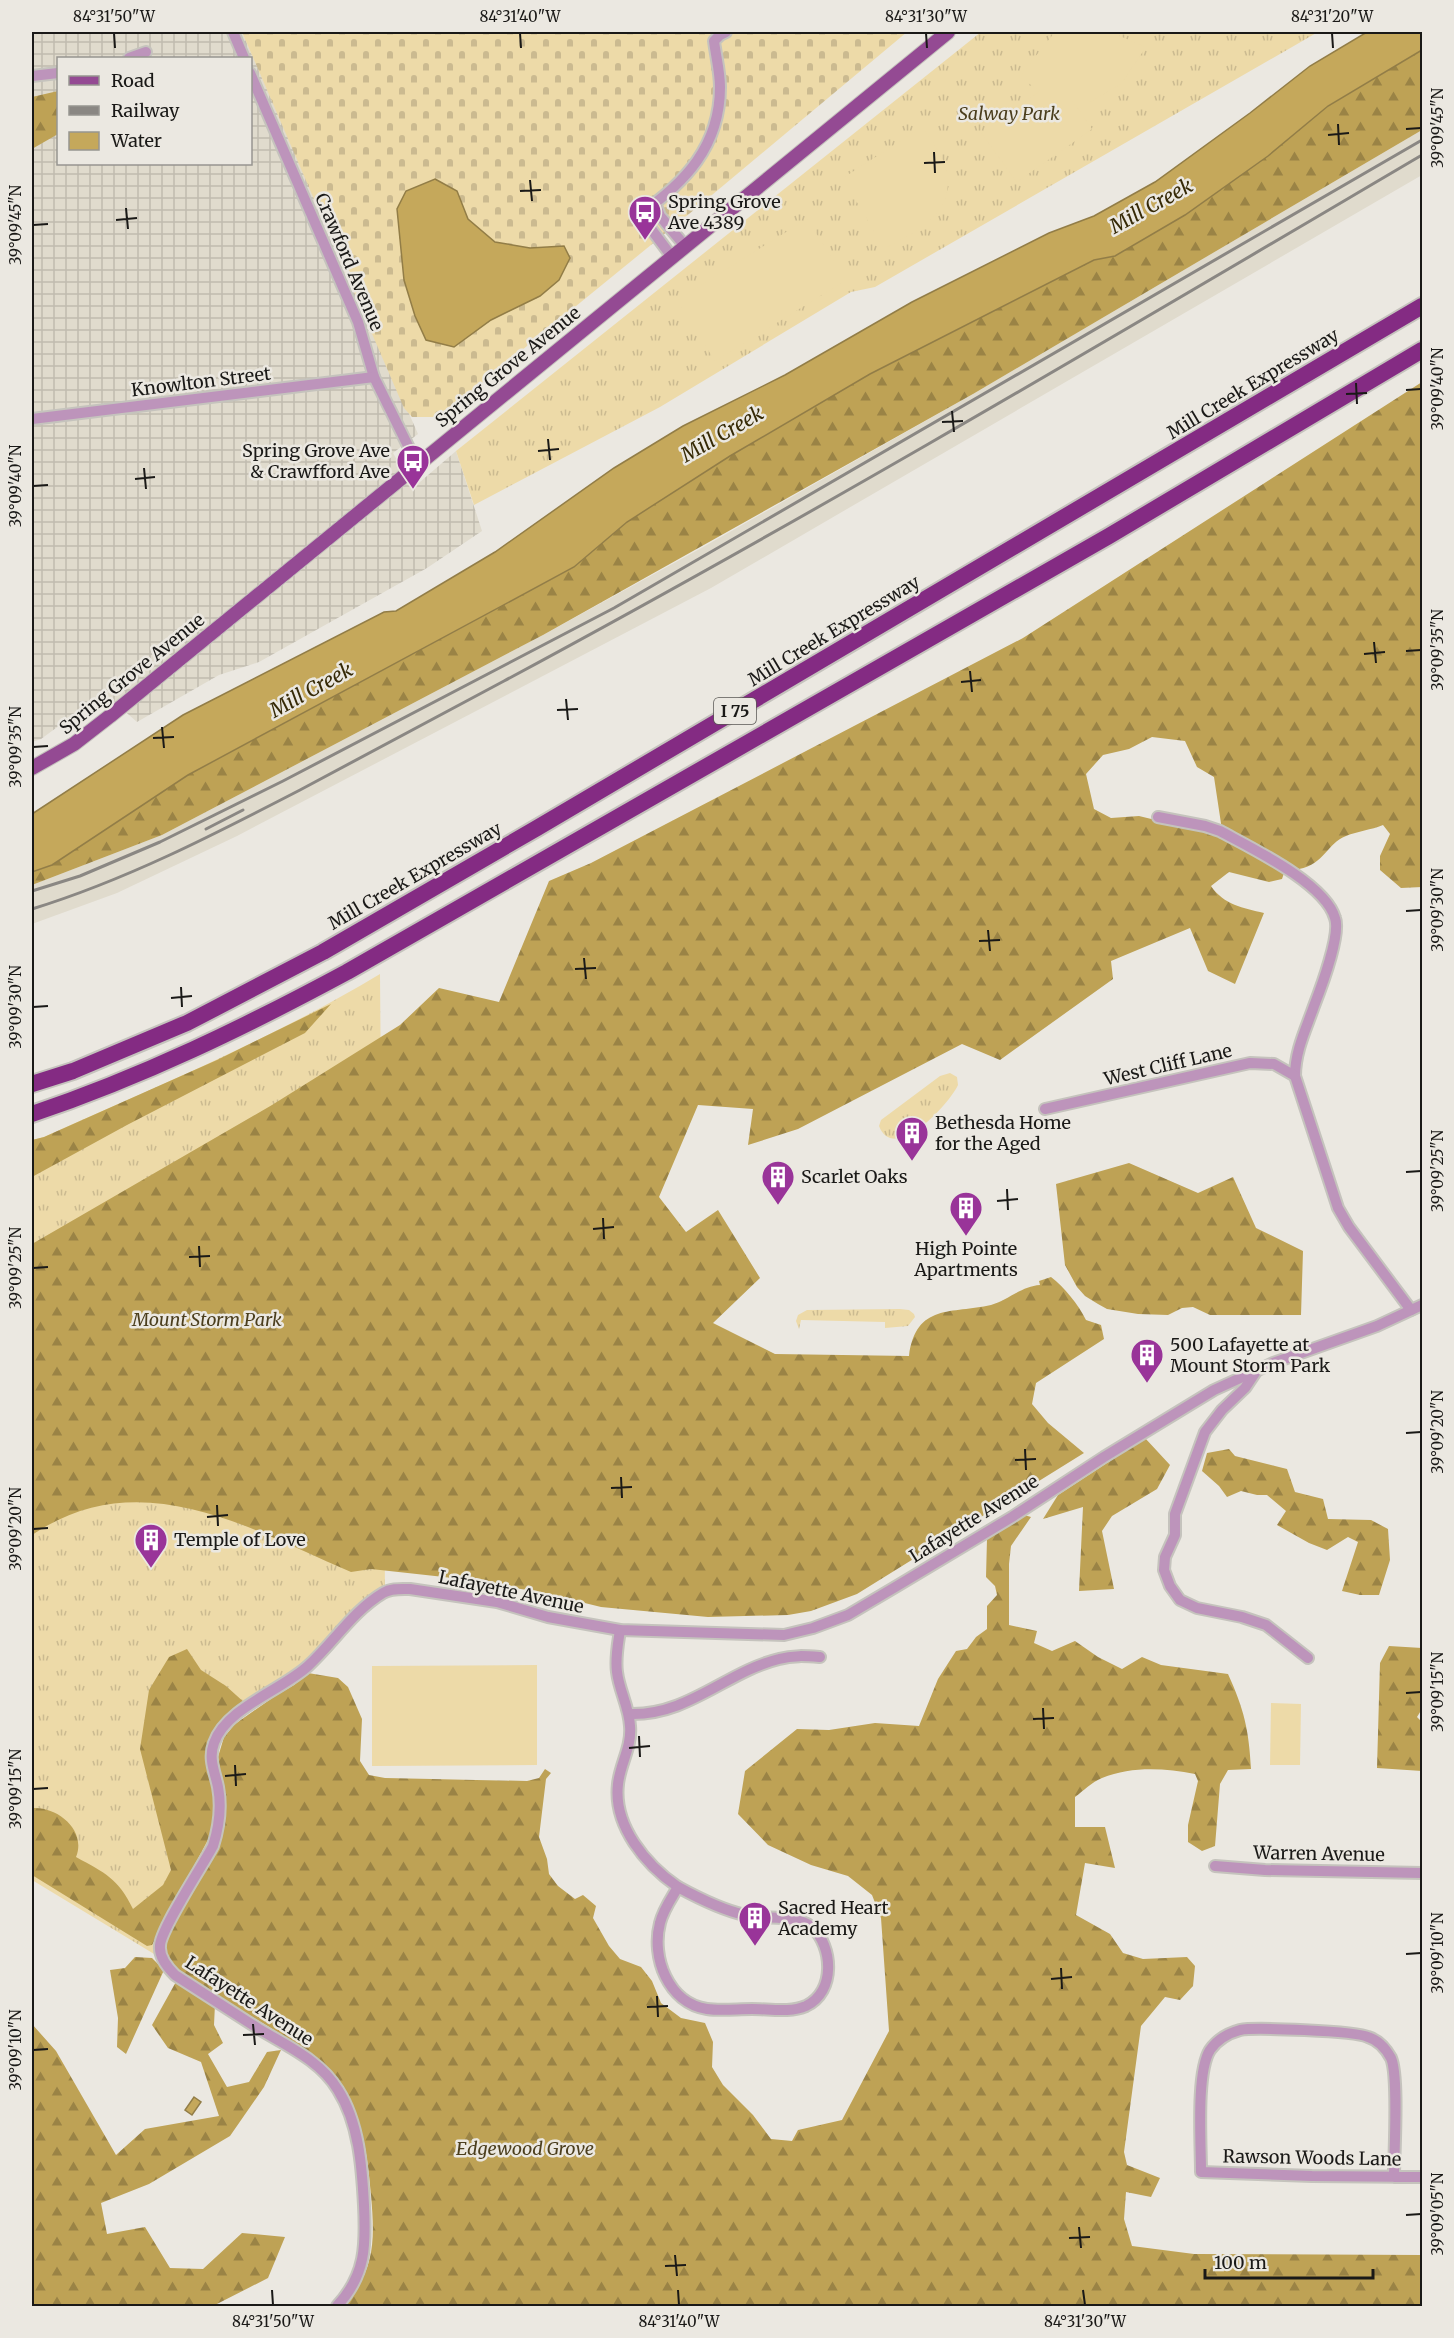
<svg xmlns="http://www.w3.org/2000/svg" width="1454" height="2338" font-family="Merriweather,serif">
  <defs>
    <pattern id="industrial-grid" width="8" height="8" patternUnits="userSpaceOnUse" patternTransform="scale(1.5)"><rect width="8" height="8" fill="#e0dbcd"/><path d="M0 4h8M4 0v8" fill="none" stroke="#c0bbaf"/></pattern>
    <pattern id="grass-tufts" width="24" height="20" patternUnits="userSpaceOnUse" patternTransform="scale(1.5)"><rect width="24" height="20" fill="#eddaa8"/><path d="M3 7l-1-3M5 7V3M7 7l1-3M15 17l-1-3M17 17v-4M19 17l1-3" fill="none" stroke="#cbba90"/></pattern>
    <pattern id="forest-firs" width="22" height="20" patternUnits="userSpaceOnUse" patternTransform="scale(1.5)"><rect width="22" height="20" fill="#bea255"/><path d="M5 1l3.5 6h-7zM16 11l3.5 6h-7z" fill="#9a8345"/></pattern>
    <pattern id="cemetery-stones" width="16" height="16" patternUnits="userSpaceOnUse" patternTransform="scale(1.5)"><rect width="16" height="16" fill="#eddaa8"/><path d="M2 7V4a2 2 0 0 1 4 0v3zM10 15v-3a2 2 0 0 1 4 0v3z" fill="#cbba90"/></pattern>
  </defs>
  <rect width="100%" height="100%" fill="#ebe8e1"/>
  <!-- built -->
  <polygon fill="#e0dbcd" points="1422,130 1422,175 711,588 237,836 117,893 32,924 32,885 162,835 543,635 705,546 973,394"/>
  <!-- industrial -->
  <path fill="url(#industrial-grid)" fill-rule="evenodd" d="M 32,32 L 242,32 L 418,434 L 393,453 L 413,488 L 456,451 L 482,531 L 427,568 L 259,662 L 219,675 L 137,722 L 104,693 L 41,739 L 32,742 ZM 58,58 L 250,58 L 250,164 L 58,164 Z"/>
  <!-- grass -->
  <g fill="url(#grass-tufts)">
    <polygon points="981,32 1318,32 875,287 851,292 660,407 474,505 456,451"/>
    <path d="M 380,974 L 385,1591 L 309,1665 L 242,1711 L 213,1745 L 217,1832 L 167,1926 L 164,1960 L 32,1880 L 32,1140 L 44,1137 C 158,1086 274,1038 380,974 Z"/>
    <path d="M 950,1073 L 957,1077 L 958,1085 C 950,1103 894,1165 879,1126 L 881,1120 L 940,1076 Z"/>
    <polygon points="900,1309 909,1310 914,1314 915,1317 908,1326 885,1328 885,1322 801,1320 799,1329 796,1321 798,1315 807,1310"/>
  </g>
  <!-- forest -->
  <g fill="url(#forest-firs)">
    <polygon points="1422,50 1422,130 973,394 543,635 162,835 32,885 32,872 52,865 188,775 574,567 627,522 730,456 870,374 1094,260 1115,256 1185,215 1268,156 1328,106"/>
    <polygon points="58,91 58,134 32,149 32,97"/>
    <path d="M 1422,382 L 1422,887 L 1401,888 L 1380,870 L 1380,856 L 1390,834 L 1383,825 C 1371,830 1358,831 1346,836 C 1327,843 1325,864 1299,869 L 1222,830 L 1214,777 L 1197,767 L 1185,741 L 1152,737 L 1129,749 L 1103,755 L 1086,774 L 1094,809 L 1111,818 L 1139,816 L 1213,834 L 1251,853 L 1284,873 L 1282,879 L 1269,882 L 1229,872 L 1211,886 C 1224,905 1243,908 1264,913 L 1235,984 L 1208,971 L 1190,928 L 1111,961 L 1113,979 L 1000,1060 L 962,1044 L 798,1129 L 748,1145 L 753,1109 L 698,1105 L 659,1197 L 686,1232 L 718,1210 L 760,1278 L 713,1323 L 775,1354 L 909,1356 C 916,1303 952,1314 991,1305 C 1008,1300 1022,1286 1040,1285 L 1039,1281 L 1051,1277 C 1065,1288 1078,1304 1086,1320 L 1101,1325 L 1104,1339 L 1036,1383 L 1032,1404 L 1048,1423 L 1084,1453 L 857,1594 L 811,1611 L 788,1615 L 708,1617 L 633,1610 L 601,1607 L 540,1592 L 444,1577 L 371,1569 L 351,1572 C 247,1527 139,1462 32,1535 L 32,1244 L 272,1105 L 400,1025 L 439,988 L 499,1002 L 549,881 L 591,863 L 1023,638 Z"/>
    <polygon points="331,1004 305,1033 127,1125 32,1177 32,1140 44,1137 217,1060"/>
    <polygon points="1129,1163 1198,1193 1233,1177 1256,1228 1303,1251 1301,1315 1210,1315 1193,1307 1182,1308 1168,1315 1138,1314 1107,1309 1098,1304 1085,1296 1077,1287 1065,1265 1056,1184"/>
    <polygon points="1145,1438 1170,1465 1157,1489 1112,1516 1102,1531 1114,1589 1079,1591 1083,1507 1043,1519 1058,1495"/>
    <polygon points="1229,1449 1235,1456 1287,1469 1295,1492 1323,1499 1328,1519 1371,1520 1388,1529 1390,1560 1379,1595 1360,1595 1342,1591 1358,1542 1348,1537 1327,1550 1309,1543 1277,1525 1286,1511 1267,1495 1257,1495 1241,1491 1227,1497 1219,1486 1202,1471 1207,1453"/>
    <path d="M 1021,1514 L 1031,1517 L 1011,1546 L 1009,1564 L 1009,1625 L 1037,1631 L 1034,1643 L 1052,1651 L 1075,1641 L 1098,1657 L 1122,1669 L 1142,1657 L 1161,1665 L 1228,1674 C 1244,1709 1249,1730 1251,1769 L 1228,1770 L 1220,1784 L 1215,1846 L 1202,1851 L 1188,1842 L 1188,1825 L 1198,1781 L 1195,1774 C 1164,1768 1132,1766 1102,1778 C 1092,1782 1083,1791 1075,1797 L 1075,1827 L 1105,1827 L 1115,1868 L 1085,1863 L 1076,1915 L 1110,1934 L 1123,1953 L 1143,1959 L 1187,1957 L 1195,1966 L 1193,1986 L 1180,2000 L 1165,1997 L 1141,2026 L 1124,2152 L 1127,2165 L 1160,2178 L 1151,2197 L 1126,2192 L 1124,2219 L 1132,2246 L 1194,2254 L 1422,2255 L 1422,2306 L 345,2306 C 375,2268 375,2242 371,2195 C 368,2161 364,2125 347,2094 C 326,2056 268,2027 232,2005 C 212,1993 194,1980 175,1967 C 164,1956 164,1945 170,1932 L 199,1879 L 222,1831 L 226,1806 L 218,1757 L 224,1737 L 235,1724 L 275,1696 L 294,1685 L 308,1673 L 338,1678 L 348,1687 L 362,1719 L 360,1761 L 369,1775 L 385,1778 L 527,1781 L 539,1778 L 545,1769 L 551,1773 L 546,1779 L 539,1837 L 547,1859 L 549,1874 L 558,1886 L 575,1899 L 583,1895 L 596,1906 L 593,1918 L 609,1946 L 620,1959 L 641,1967 L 652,1981 L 661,2003 L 681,2018 L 705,2023 L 713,2042 L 712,2067 L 723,2085 L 753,2115 L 771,2139 L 792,2141 L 798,2130 L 842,2120 L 889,2031 L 881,1918 L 872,1895 L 848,1876 L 811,1865 L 768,1845 L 738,1814 L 745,1771 L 797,1729 L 829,1730 L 875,1723 L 919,1726 L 938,1679 L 956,1651 L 967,1649 L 976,1637 L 987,1629 L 987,1606 L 997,1595 L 995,1586 L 986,1577 L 987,1539 Z"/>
    <polygon points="1389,1646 1422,1648 1422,1709 1417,1717 1422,1722 1422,1771 1377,1768 1380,1663"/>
    <path d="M 187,1649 L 201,1670 L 226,1686 L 246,1704 L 213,1735 C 214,1768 219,1803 211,1834 L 152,1945 L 147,1946 L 32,1875 L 32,1808 C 57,1806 87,1830 76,1857 C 105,1873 118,1878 133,1909 L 163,1885 L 171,1870 L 140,1749 L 149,1690 L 169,1657 Z"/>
    <polygon points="135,1957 152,1958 164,1970 126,2054 117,2047 118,2018 110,1970 125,1968"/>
    <polygon points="177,1980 215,2004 214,2025 223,2043 208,2054 227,2087 249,2082 267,2052 281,2050 264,2087 230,2136 149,2184 101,2203 107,2234 145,2227 170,2268 203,2269 242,2233 285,2237 268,2278 213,2306 32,2306 32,2024 56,2051 116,2155 145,2129 219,2116 201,2062 168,2048 152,2025"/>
  </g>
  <!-- cemetery -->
  <polygon fill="url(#cemetery-stones)" points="242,32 907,32 700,205 440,417 412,417 404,408"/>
  <!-- pitch -->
  <g fill="#eddaa8">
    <polygon points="1055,32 1110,32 1146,47 1121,84 1090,102 1072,100 1092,129 1017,182 981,133 1040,91 1019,77"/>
    <path d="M 922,127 C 948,160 963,194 925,225 C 914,234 898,241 884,249 L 843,178 Z"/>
    <polygon points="807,219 846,280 715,361 677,300"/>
    <polygon points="537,1665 537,1765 372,1766 372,1666"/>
    <polygon points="1271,1703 1301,1704 1300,1765 1270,1765"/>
  </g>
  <!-- water -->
  <g fill="#c5a85b" stroke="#927d47" stroke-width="1.5">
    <polygon points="1367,32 1422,32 1422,50 1328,106 1268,156 1185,215 1115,256 1094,260 870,374 730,456 627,522 574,567 188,775 52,865 32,872 32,814 183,715 384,612 396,611 495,552 614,468 683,426 785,375 912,302 1049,233 1094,216 1155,182 1250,113 1310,66"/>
    <polygon points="435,179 457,191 468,219 495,242 530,248 564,246 570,258 559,280 540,296 491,320 454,347 426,340 415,316 404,280 397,209 406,191"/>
    <polygon points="194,2097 201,2102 192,2115 185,2110"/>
  </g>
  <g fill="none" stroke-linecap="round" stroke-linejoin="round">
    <!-- minor casing -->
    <g stroke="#c5c3bd" stroke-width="14">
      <g id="minor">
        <polyline points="233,32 244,58"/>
        <polyline points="129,58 146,52"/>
        <polyline points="250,73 358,322 374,377 417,464"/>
        <polyline points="32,76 58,73"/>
        <polyline points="655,203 660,216 685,246"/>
        <path d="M 672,257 L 640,214 C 685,183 720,146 720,87 C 720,72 716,57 714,41 L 720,35 L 726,32"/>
        <polyline points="32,419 374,377"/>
        <path d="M 1158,817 L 1205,826 L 1220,831 C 1251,848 1325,883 1335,918 C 1341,934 1321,988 1314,1006 C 1306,1029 1295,1051 1295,1076 L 1338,1208 L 1349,1227 L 1411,1310"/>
        <polyline points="1045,1109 1250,1063 1274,1064 1295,1076"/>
        <polyline points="1257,1370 1245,1388 1222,1410 1205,1432 1175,1514 1175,1535 1165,1557 1164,1570 1170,1586 1180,1600 1197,1608 1242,1617 1266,1625 1308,1658"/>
        <path d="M 620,1630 C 618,1644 615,1658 617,1672 C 619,1690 629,1707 630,1726 C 632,1747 620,1764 618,1784 C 613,1826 646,1865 678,1887"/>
        <path d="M 629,1714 C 688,1716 726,1672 779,1659 C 793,1655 806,1656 820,1657"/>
        <polyline points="1215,1866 1265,1870 1422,1873"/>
        <path d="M 678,1887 C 700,1899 722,1910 745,1915 C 766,1920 795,1914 812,1927 C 833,1946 836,1992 806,2006 C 790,2013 770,2009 752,2009 C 737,2009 721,2011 707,2009 C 668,2003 651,1957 660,1923 C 663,1910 671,1899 678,1887 Z"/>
        <path d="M 1394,2177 C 1394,2153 1399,2076 1391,2058 C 1386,2049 1378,2040 1368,2037 C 1356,2031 1254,2027 1240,2030 C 1229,2033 1217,2040 1210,2050 C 1196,2072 1201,2143 1201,2172 L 1312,2176 L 1422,2177"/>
        <path d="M 337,2306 C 366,2275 366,2245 364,2205 C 362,2167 359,2123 338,2090 C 321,2061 287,2046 259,2029 C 231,2011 203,1993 175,1975 C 168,1968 159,1957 160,1946 C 160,1930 203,1865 213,1846 C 219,1827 222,1808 218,1787 C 215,1772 208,1759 214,1743 C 226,1708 282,1690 308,1666 C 334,1642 353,1611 383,1593 C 391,1588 401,1589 410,1589 L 497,1602 L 548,1617 L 620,1630 L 784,1635 L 813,1628 L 848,1615 L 897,1586 L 1012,1517 L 1104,1457 L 1214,1390 L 1273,1363 L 1377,1326 L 1422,1305"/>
      </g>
    </g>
    <!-- major casing -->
    <g stroke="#c5c3bd" stroke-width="16">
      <polyline id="major" points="32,768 74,744 110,716 948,32"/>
    </g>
    <!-- highway casing -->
    <g stroke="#c5c3bd" stroke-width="20">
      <g id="highway">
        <polyline points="32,1084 73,1071 187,1023 323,952 537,828 1422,306"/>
        <path d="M 32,1114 C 142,1077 245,1027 347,972 L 1109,536 L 1422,350"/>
      </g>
    </g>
    <!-- minor -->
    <use href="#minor" stroke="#bd94bb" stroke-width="10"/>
    <!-- major -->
    <use href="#major" stroke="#944a93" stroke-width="14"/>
    <!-- highway -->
    <use href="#highway" stroke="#842b83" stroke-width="16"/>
    <!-- rail -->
    <g stroke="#8a8783" stroke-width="3">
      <polyline points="206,829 243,810"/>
      <polyline points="32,891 80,876 160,842 283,781 614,608 1422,140"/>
      <path d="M 32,909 C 126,880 213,835 300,790 C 368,754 436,718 504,681 C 815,514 1118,334 1422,155"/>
    </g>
  </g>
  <!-- ticks -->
  <path fill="none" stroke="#1a1917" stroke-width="2" d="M 114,33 L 115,48M 520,33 L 521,48M 926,33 L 927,48M 1332,33 L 1333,48M 1338,124 L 1339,145M 1406,129 L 1421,128M 1328,135 L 1349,133M 934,152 L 935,173M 924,163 L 945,162M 530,180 L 532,201M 520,191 L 541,190M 126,208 L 128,229M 116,220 L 137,218M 33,225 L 48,224M 1356,383 L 1357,404M 1406,390 L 1421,389M 1346,394 L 1367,393M 952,411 L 954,432M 942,422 L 963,421M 548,439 L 550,460M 538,451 L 559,449M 144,468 L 146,489M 135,479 L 155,477M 33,486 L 48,485M 1374,642 L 1376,663M 1406,651 L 1421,650M 1364,654 L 1385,652M 970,671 L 972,692M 961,682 L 981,680M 566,699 L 568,720M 557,710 L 578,709M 162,727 L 164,748M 153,738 L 174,737M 33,747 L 48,746M 1406,911 L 1421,910M 988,930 L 990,951M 979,941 L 1000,940M 584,958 L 586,979M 575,969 L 596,968M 181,987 L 182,1007M 171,998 L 192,996M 33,1007 L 48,1006M 1406,1172 L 1421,1171M 1007,1189 L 1008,1210M 997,1201 L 1018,1199M 603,1218 L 604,1239M 593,1229 L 614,1227M 199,1246 L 200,1267M 189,1257 L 210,1256M 33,1268 L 48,1267M 1406,1433 L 1421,1432M 1025,1449 L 1026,1470M 1015,1460 L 1036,1459M 621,1477 L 622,1498M 611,1488 L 632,1487M 217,1505 L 218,1526M 207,1517 L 228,1515M 33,1529 L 48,1528M 1406,1693 L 1421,1692M 1043,1708 L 1044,1729M 1033,1719 L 1054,1718M 639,1736 L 640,1757M 629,1748 L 650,1746M 235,1765 L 236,1786M 225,1776 L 246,1774M 33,1789 L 48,1788M 1406,1954 L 1421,1953M 1061,1968 L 1062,1989M 1051,1979 L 1072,1977M 657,1996 L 658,2017M 647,2007 L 668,2006M 253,2024 L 255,2045M 243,2035 L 264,2034M 33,2050 L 48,2049M 1406,2215 L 1421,2214M 1079,2227 L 1081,2248M 1069,2238 L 1090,2237M 675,2255 L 677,2276M 665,2266 L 686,2265M 272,2290 L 273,2305M 678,2290 L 679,2305M 1083,2290 L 1085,2305"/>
  <!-- icons -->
  <defs>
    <g id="bus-pin" transform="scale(1.725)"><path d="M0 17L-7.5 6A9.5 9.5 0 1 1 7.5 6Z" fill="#993499" stroke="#ebe8e1"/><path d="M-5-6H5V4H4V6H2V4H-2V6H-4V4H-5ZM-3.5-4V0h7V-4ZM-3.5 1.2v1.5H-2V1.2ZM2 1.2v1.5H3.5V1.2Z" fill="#fff"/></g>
    <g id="building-pin" transform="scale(1.725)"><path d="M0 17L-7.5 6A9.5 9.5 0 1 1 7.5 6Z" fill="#993499" stroke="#ebe8e1"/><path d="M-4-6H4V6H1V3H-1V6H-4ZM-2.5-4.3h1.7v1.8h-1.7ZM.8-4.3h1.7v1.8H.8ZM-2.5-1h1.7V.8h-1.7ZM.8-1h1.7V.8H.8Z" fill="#fff"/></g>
  </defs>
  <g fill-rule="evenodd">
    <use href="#bus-pin" x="645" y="212"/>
    <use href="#bus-pin" x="413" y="461"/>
    <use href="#building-pin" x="912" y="1133"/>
    <use href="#building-pin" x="778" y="1177"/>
    <use href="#building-pin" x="966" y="1208"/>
    <use href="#building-pin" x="1147" y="1355"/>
    <use href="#building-pin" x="151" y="1540"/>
    <use href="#building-pin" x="755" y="1918"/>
  </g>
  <g text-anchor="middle" stroke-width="5" stroke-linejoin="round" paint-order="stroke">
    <!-- shield labels -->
    <rect fill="#ebe8e1" stroke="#595754" stroke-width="1.5" x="714" y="698" width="42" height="26" rx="4.5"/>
    <g font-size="16" font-weight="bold" fill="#1a1917">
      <text x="735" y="717">I 75</text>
    </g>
    <!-- park labels -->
    <g font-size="18" font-style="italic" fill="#4b3e1d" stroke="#ebe8e1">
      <text x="1009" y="120">Salway Park</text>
      <text x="207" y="1326">Mount Storm Park</text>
      <text x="525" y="2155">Edgewood Grove</text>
    </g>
    <!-- poi labels -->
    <g font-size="18" fill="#1a1917" stroke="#ebe8e1" text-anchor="start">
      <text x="668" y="208">Spring Grove<tspan x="668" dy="21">Ave 4389</tspan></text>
      <text x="390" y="457" text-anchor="end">Spring Grove Ave<tspan x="390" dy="21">&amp; Crawfford Ave</tspan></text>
      <text x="935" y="1129">Bethesda Home<tspan x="935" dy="21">for the Aged</tspan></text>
      <text x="801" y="1183">Scarlet Oaks</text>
      <text x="966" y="1255" text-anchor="middle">High Pointe<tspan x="966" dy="21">Apartments</tspan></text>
      <text x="1170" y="1351">500 Lafayette at<tspan x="1170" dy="21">Mount Storm Park</tspan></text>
      <text x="174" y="1546">Temple of Love</text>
      <text x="778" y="1914">Sacred Heart<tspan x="778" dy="21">Academy</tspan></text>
    </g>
    <!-- street labels -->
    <g font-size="18" fill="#1a1917" stroke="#ebe8e1">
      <text transform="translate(349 262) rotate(67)" y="6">Crawford Avenue</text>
      <text transform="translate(508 367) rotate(-39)" y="6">Spring Grove Avenue</text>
      <text transform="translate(201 382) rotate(-7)" y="6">Knowlton Street</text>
      <text transform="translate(1253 384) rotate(-31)" y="6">Mill Creek Expressway</text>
      <text transform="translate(834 631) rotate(-31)" y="6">Mill Creek Expressway</text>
      <text transform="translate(132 674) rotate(-39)" y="6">Spring Grove Avenue</text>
      <text transform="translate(415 876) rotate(-30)" y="6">Mill Creek Expressway</text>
      <text transform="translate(1168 1065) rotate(-13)" y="6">West Cliff Lane</text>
      <text transform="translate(974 1519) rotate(-32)" y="6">Lafayette Avenue</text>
      <text transform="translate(511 1592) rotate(12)" y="6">Lafayette Avenue</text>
      <text transform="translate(1319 1854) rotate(1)" y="6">Warren Avenue</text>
      <text transform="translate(249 2001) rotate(33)" y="6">Lafayette Avenue</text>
      <text transform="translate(1312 2158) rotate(1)" y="6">Rawson Woods Lane</text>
    </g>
    <!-- water labels -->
    <g font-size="20" font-style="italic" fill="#352906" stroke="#ebe8e1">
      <text transform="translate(1151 206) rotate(-29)" y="7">Mill Creek</text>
      <text transform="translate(722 434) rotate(-30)" y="7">Mill Creek</text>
      <text transform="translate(311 690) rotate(-29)" y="7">Mill Creek</text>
    </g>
  </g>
  <!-- border -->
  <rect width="1454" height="2338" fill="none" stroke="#ebe8e1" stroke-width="66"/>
  <!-- legend -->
  <rect x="57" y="57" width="195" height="108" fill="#ebe8e1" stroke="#979590" stroke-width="1.5"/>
  <rect x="69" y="76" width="30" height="9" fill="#944a93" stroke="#979590" stroke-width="1.5"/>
  <text x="111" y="87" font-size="18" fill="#1a1917">Road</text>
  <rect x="69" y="106" width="30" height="9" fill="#8a8783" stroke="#979590" stroke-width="1.5"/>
  <text x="111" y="117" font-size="18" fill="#1a1917">Railway</text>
  <rect x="69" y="132" width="30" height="18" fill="#c5a85b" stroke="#979590" stroke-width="1.5"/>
  <text x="111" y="147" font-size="18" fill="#1a1917">Water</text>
  <!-- scale -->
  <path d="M1205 2269v9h168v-9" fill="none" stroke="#1a1917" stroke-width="3"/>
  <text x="1214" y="2269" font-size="18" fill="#1a1917" stroke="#ebe8e1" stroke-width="4.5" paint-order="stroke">100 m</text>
  <rect x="33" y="33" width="1388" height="2272" fill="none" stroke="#1a1917" stroke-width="2"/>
  <g font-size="15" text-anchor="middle" fill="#1a1917">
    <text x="114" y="22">84°31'50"W</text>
    <text x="520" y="22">84°31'40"W</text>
    <text x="926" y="22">84°31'30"W</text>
    <text x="1332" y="22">84°31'20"W</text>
    <text transform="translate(1438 128) rotate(-90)" y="5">39°09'45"N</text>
    <text transform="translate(16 225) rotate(-90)" y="5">39°09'45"N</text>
    <text transform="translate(1438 389) rotate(-90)" y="5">39°09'40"N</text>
    <text transform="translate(16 486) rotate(-90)" y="5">39°09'40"N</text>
    <text transform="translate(1438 650) rotate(-90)" y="5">39°09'35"N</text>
    <text transform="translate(16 747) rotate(-90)" y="5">39°09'35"N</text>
    <text transform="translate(1438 910) rotate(-90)" y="5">39°09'30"N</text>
    <text transform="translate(16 1007) rotate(-90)" y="5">39°09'30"N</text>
    <text transform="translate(1438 1171) rotate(-90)" y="5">39°09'25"N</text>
    <text transform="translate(16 1268) rotate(-90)" y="5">39°09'25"N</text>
    <text transform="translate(1438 1432) rotate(-90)" y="5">39°09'20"N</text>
    <text transform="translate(16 1529) rotate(-90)" y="5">39°09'20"N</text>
    <text transform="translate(1438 1692) rotate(-90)" y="5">39°09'15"N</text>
    <text transform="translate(16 1789) rotate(-90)" y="5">39°09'15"N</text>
    <text transform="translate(1438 1953) rotate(-90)" y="5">39°09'10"N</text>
    <text transform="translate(16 2050) rotate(-90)" y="5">39°09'10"N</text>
    <text transform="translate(1438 2214) rotate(-90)" y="5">39°09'05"N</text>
    <text x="273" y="2327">84°31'50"W</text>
    <text x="679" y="2327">84°31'40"W</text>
    <text x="1085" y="2327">84°31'30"W</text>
  </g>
</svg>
